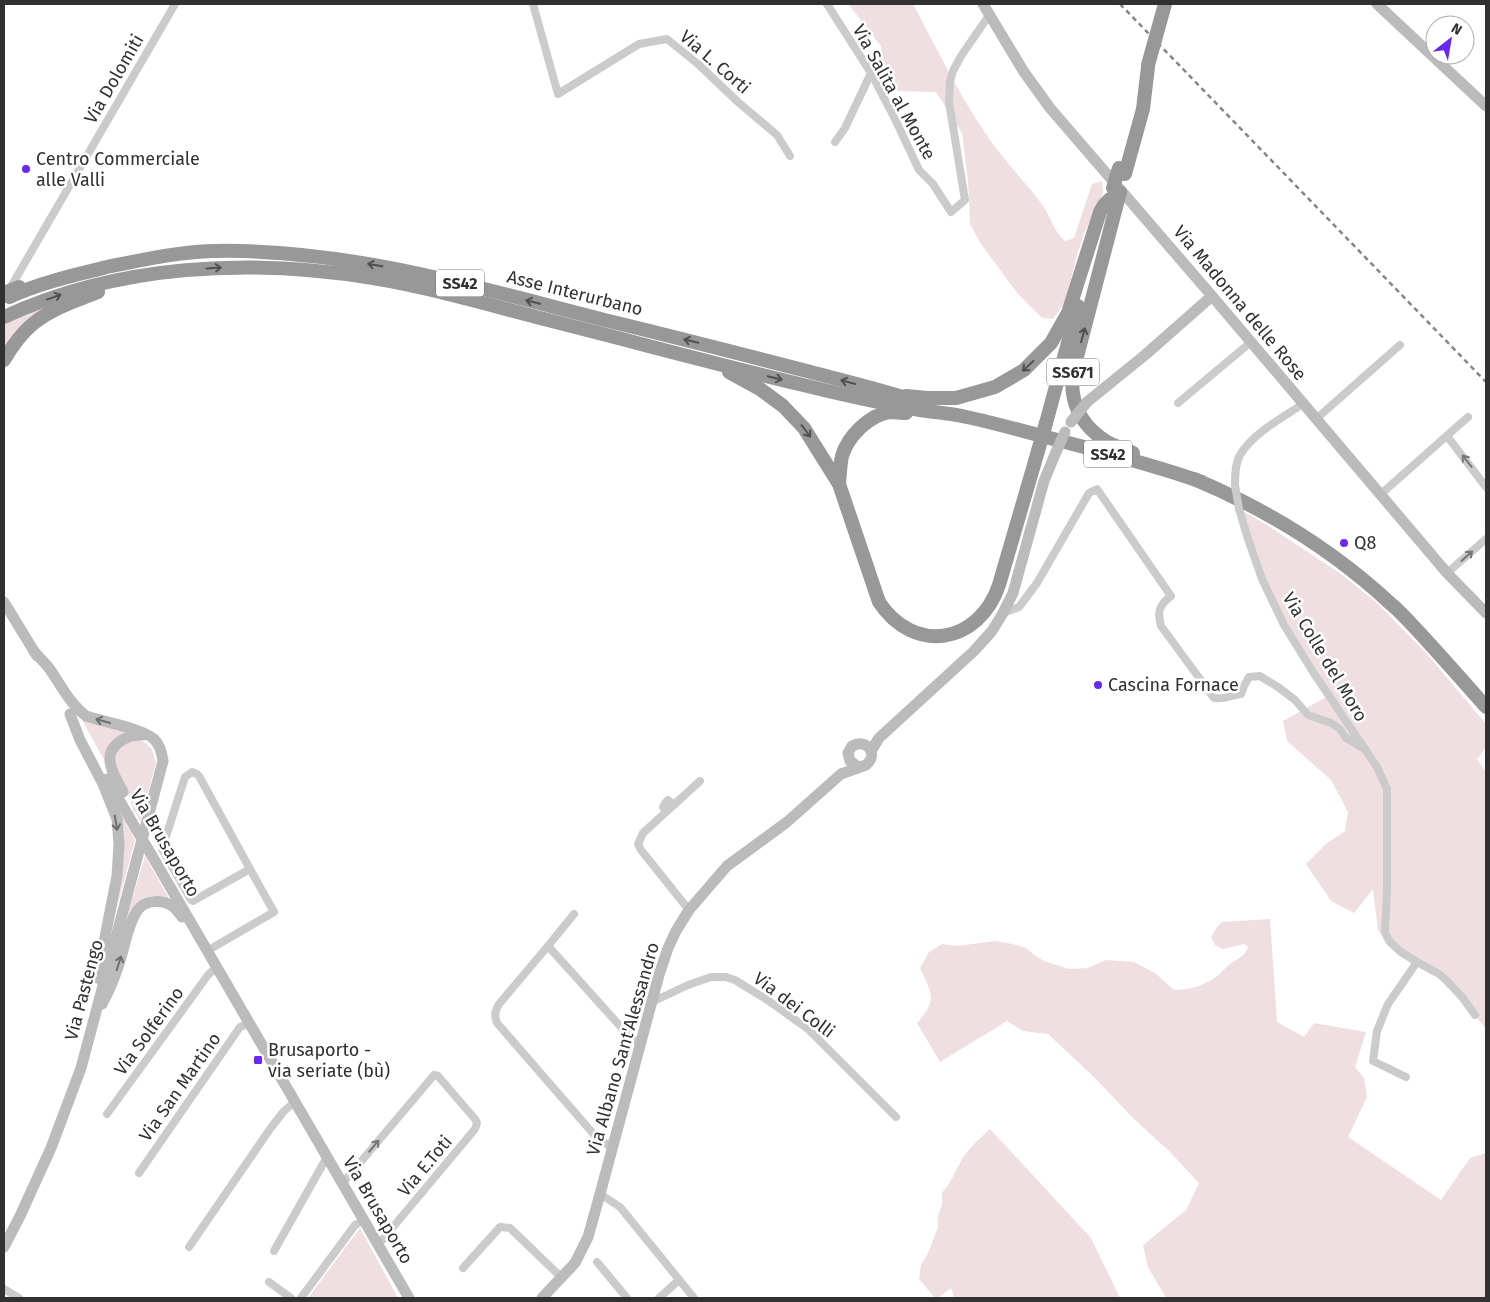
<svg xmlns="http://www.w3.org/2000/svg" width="1490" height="1302" font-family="'Fira Sans',sans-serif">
  <rect width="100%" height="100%" fill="#fff"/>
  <!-- green -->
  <g fill="#efdfe1">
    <path d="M 848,4 L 913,4 C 936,47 958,93 986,134 C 1002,159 1023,179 1041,203 C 1051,216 1053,231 1065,241 L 1074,238 L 1092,184 L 1102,181 L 1103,193 L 1085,231 L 1077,255 L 1065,302 L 1053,319 L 1042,318 L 1018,294 L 981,244 L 970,224 L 968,181 L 962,133 L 936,92 L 897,91 L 882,78 L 881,46 Z"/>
    <polygon points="67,297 4,353 4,324"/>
    <path d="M 1243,511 L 1267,525 L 1341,574 L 1376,602 L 1426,653 L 1486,724 L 1486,747 L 1477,759 L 1486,772 L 1486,1026 L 1484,1027 L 1447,977 L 1435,967 L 1416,960 L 1378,931 L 1373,889 L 1354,913 L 1331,901 L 1306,864 L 1326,844 L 1345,831 L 1348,812 L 1331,780 L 1287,741 L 1283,721 L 1330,695 C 1308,662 1287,628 1270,592 C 1258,566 1251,538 1243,511 Z"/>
    <polygon points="82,720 127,731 105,759 103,758"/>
    <polygon points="138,739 147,744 152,749 156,763 140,822 136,812 134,813 129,796 117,774 114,761 120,745"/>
    <polygon points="121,814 135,840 112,926"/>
    <polygon points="145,856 170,900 151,899 116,953"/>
    <path d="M 1270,919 L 1277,1022 L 1304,1037 L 1314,1023 L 1366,1032 L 1355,1067 L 1364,1078 L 1367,1097 L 1348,1137 L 1441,1200 L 1470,1158 L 1486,1153 L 1486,1298 L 1166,1298 L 1148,1267 L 1143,1245 L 1186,1210 L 1199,1183 L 1170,1152 L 1132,1117 L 1094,1077 L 1048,1034 L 1023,1031 L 1007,1021 L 940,1062 L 917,1023 C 938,999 932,995 920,968 L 929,952 L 942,944 L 957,946 L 995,941 L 1013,944 L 1026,948 L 1033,954 L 1044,961 L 1069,969 L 1088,968 L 1106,960 L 1134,962 L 1155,973 L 1174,990 C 1189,990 1203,986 1216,977 C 1221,973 1226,967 1231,963 C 1240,957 1244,957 1248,947 L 1244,944 L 1223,949 L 1215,945 L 1211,937 L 1217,927 L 1222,922 Z"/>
    <polygon points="990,1129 1091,1238 1120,1298 954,1298 951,1288 938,1298 935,1298 919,1279 921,1265 929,1251 938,1227 938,1215 942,1205 942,1193 950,1182 963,1157 975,1143"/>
    <polygon points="360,1228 398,1298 308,1298"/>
  </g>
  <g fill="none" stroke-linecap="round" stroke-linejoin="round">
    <!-- street -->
    <g stroke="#cbcbcb" stroke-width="8">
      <polyline points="533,4 558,94 639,44 667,39 698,64 738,102 777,135 790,156"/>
      <polyline points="827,4 871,73 896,121 919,170 933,184 951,212 965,200 949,102 950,82 953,71 961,56 990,14"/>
      <polyline points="835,142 845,128 871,73"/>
      <polyline points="9,290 175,4"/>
      <polyline points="1178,403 1251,342"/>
      <polyline points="1316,419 1400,345"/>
      <polyline points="1447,436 1486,487"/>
      <path d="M 1235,485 C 1235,476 1235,464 1240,455 C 1252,434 1283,417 1303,404"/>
      <polyline points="1381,494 1468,417"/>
      <polyline points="1239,509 1248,539 1262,579 1284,625 1313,672 1377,767 1387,789 1387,889 1385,933 1390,942 1401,952 1417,962 1439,974 1446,980 1462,997 1475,1015"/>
      <polyline points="1447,573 1486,539"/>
      <path d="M 1003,613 L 1019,607 L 1037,583 L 1089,493 L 1097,489 L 1171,596 C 1159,605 1157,612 1161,626 L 1214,698 C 1225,700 1231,695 1241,694 L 1244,686 L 1249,677 L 1260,676 L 1278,687 L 1295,700 L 1308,715 L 1331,723 L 1340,729 L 1345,737 L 1366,750"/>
      <polygon points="192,772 197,774 199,776 250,869 193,901 191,900 162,849 185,777"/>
      <polyline points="666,812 663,807 666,802 668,800 674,805"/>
      <polyline points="689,910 641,850 638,844 643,833 700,781"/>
      <polyline points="548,946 574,914"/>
      <polyline points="207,951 274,912 250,869"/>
      <polyline points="652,1002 688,985 711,977 726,977 735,980 769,1001 808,1029 896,1117"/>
      <polyline points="1406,1077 1373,1061 1377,1031 1388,1004 1417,962"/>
      <polyline points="107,1114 208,975 217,967"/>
      <path d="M 613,1148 L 597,1138 L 497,1023 C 494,1015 495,1011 499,1004 L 548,946 L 629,1036 L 641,1044"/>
      <polyline points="139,1173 240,1027 249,1023"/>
      <polyline points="342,1184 434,1075 438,1076 475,1119 477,1123 475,1129 378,1245"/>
      <polyline points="600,1194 620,1207 694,1298"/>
      <polyline points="189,1247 270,1129 284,1111 295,1102"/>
      <polyline points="274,1251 327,1157"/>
      <polyline points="597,1262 627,1298"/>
      <polyline points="463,1268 500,1227 510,1228 562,1278"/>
      <polyline points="269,1282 291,1298"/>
      <polyline points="4,1289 19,1298"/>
      <polyline points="301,1298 355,1225 364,1220"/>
      <polyline points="659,1298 679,1280"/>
    </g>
    <!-- secondary -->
    <g stroke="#bbb" stroke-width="11">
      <polyline points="983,4 1024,72 1050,108 1212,296 1447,573 1486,613"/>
      <polyline points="1377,4 1486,106"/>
      <polyline points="1087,402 1145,355 1212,296"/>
      <polyline points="4,602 37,656"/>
      <polyline points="70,714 80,740 103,784 117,819 119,844 117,876 97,978"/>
      <polyline points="871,751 879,738 974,651 992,631 1003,613 1013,593 1044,481 1056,452"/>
      <polyline points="107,779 136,829"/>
      <path d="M 123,792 C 119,784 113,775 111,766 C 105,746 126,734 143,735"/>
      <polyline points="151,854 409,1298"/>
      <path d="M 102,1004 C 111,988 117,972 122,954 C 126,940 129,923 137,911 C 145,899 164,899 175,908 C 177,911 180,914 182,917"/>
      <path d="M 4,1247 L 20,1216 L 51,1148 L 81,1068 L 163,761 C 162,753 160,745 154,739 C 141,728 104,722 86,716 C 69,703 61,685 49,668 C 44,662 38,656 33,650"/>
      <path d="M 542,1298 L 575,1263 L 588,1237 L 600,1194 L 659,975 L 668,948 L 676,931 L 689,910 L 727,866 L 787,822 L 841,774 L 866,765 C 879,754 867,738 852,746 L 848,753 L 850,761 L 858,767"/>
    </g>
    <!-- highway -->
    <g stroke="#989898" stroke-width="14">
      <polyline points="1125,174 1143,109 1148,67"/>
      <path d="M 1120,192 L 1073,372 C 1069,402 1081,426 1107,442 C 1115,446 1124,449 1133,453"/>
      <path d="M 9,297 C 40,283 74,275 107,267 C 142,260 177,252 213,251 C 351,248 485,290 617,323 C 679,338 741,354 803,370 C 841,380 879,389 916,401"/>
      <path d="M 4,317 C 118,264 251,258 373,278 C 428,287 482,303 536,317 C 624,339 711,363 799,384 C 839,394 880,403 920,410 C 933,412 945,413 957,415 C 993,422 1029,433 1065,442 C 1111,454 1157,466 1202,482"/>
      <path d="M 4,360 C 23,328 38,316 72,302 C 81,299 89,295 98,292"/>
      <path d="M 729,372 L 760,389 L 783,406 L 804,428 L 839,484 L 879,602 C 914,655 979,644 999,585 L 1038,451"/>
      <polyline points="906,396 927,398 956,398 995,387 1024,370 1051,343 1068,313 1100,212 1104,205 1110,199"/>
      <polyline points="1046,423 1078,306"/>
      <path d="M 1194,479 C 1266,509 1334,551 1391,604 C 1401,612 1409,622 1418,631 C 1441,656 1464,682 1486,707"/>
      <path d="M 839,484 C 840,475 840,465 842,456 C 848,436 869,415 890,412 C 895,412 901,413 906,413"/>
    </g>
    <!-- rail -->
    <polyline stroke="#868686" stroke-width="2.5" stroke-dasharray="5 4" stroke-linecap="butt" points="1120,4 1486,382"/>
    <!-- street-bridge -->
    <polyline stroke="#cbcbcb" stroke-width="8" points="1235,485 1239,509"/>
    <!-- secondary-bridge -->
    <g stroke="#bbb" stroke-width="11">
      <polyline points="1071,422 1087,402"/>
      <polyline points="1056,452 1065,432"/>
      <polyline points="136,829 151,854"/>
    </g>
    <!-- highway-bridge -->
    <g stroke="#989898" stroke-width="14">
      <polyline points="1148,65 1165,4"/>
      <polyline points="1113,188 1119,168"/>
      <polyline points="4,293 19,287"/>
      <polyline points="1038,451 1046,423"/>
    </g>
  </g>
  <!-- one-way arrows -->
  <defs><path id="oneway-shaft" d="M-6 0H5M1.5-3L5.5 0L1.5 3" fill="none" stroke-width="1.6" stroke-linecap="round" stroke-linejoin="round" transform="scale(1.25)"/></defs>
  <g stroke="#505050">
    <use href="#oneway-shaft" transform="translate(375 265) rotate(-170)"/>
    <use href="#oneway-shaft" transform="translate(214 268) rotate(-4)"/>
    <use href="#oneway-shaft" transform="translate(54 297) rotate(-20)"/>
    <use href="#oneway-shaft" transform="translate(533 302) rotate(-166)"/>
    <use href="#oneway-shaft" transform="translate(1083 335) rotate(-75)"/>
    <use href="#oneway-shaft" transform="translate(691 341) rotate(-166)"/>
    <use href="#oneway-shaft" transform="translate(1028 366) rotate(137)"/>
    <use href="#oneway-shaft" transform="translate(775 378) rotate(14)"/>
    <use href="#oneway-shaft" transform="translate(848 382) rotate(-165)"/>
    <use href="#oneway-shaft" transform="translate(806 431) rotate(53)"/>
  </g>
  <g stroke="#767676">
    <use href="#oneway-shaft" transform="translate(1467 461) rotate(-128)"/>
    <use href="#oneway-shaft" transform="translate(1467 556) rotate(-42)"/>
    <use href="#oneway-shaft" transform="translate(374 1146) rotate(-50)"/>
  </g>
  <g stroke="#6f6f6f">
    <use href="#oneway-shaft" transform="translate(103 721) rotate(-164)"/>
    <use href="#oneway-shaft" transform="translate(116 823) rotate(80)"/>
    <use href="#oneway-shaft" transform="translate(119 963) rotate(-72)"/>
  </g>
  <!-- markers -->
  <g fill="#6927f5" stroke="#fff" stroke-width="2">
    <circle cx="26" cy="169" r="5"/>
    <circle cx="1344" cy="543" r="5"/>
    <circle cx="1098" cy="685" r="5"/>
    <rect x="253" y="1055" width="10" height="10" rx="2.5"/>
  </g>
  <g text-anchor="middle" stroke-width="5" stroke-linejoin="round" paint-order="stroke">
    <!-- shield labels -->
    <g fill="#fff" stroke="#6f6f6f" stroke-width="1">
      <rect x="436" y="269.5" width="48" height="27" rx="4"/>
      <rect x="1047" y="358.5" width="52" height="27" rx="4"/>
      <rect x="1084" y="440.5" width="48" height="27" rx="4"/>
    </g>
    <g font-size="16" font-weight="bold" fill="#313131">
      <text x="460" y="289">SS42</text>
      <text x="1073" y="378">SS671</text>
      <text x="1108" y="460">SS42</text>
    </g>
    <!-- street labels -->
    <g font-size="18" fill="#313131" stroke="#fff">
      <text transform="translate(715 62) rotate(41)" y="6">Via L. Corti</text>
      <text transform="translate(114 79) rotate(-60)" y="6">Via Dolomiti</text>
      <text transform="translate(894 92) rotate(61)" y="6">Via Salita al Monte</text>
      <text transform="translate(575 293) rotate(14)" y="6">Asse Interurbano</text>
      <text transform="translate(1240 303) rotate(50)" y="6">Via Madonna delle Rose</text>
      <text transform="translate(1325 657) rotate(59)" y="6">Via Colle del Moro</text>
      <text transform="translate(165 843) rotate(60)" y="6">Via Brusaporto</text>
      <text transform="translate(84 990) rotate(-75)" y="6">Via Pastengo</text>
      <text transform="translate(794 1005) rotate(37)" y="6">Via dei Colli</text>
      <text transform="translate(149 1031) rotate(-54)" y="6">Via Solferino</text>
      <text transform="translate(623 1049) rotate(-74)" y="6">Via Albano Sant'Alessandro</text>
      <text transform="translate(180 1087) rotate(-55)" y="6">Via San Martino</text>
      <text transform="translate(425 1166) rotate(-50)" y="6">Via E.Toti</text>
      <text transform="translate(378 1210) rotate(60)" y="6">Via Brusaporto</text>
    </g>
    <!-- poi labels -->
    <g font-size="18" fill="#313131" stroke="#fff" text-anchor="start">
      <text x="36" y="165">Centro Commerciale<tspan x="36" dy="21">alle Valli</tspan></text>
      <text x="1354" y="549">Q8</text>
      <text x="1108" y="691">Cascina Fornace</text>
      <text x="268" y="1056">Brusaporto -<tspan x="268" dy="21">via seriate (bù)</tspan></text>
    </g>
  </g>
  <!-- border -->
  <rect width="1490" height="1302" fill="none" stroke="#313131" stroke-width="10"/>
  <!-- north arrow -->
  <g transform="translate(1450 40) rotate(31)"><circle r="24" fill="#ffffff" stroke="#adadad"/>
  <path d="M0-4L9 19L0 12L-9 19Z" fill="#6927f5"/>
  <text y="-8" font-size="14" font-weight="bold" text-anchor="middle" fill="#313131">N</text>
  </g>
</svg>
